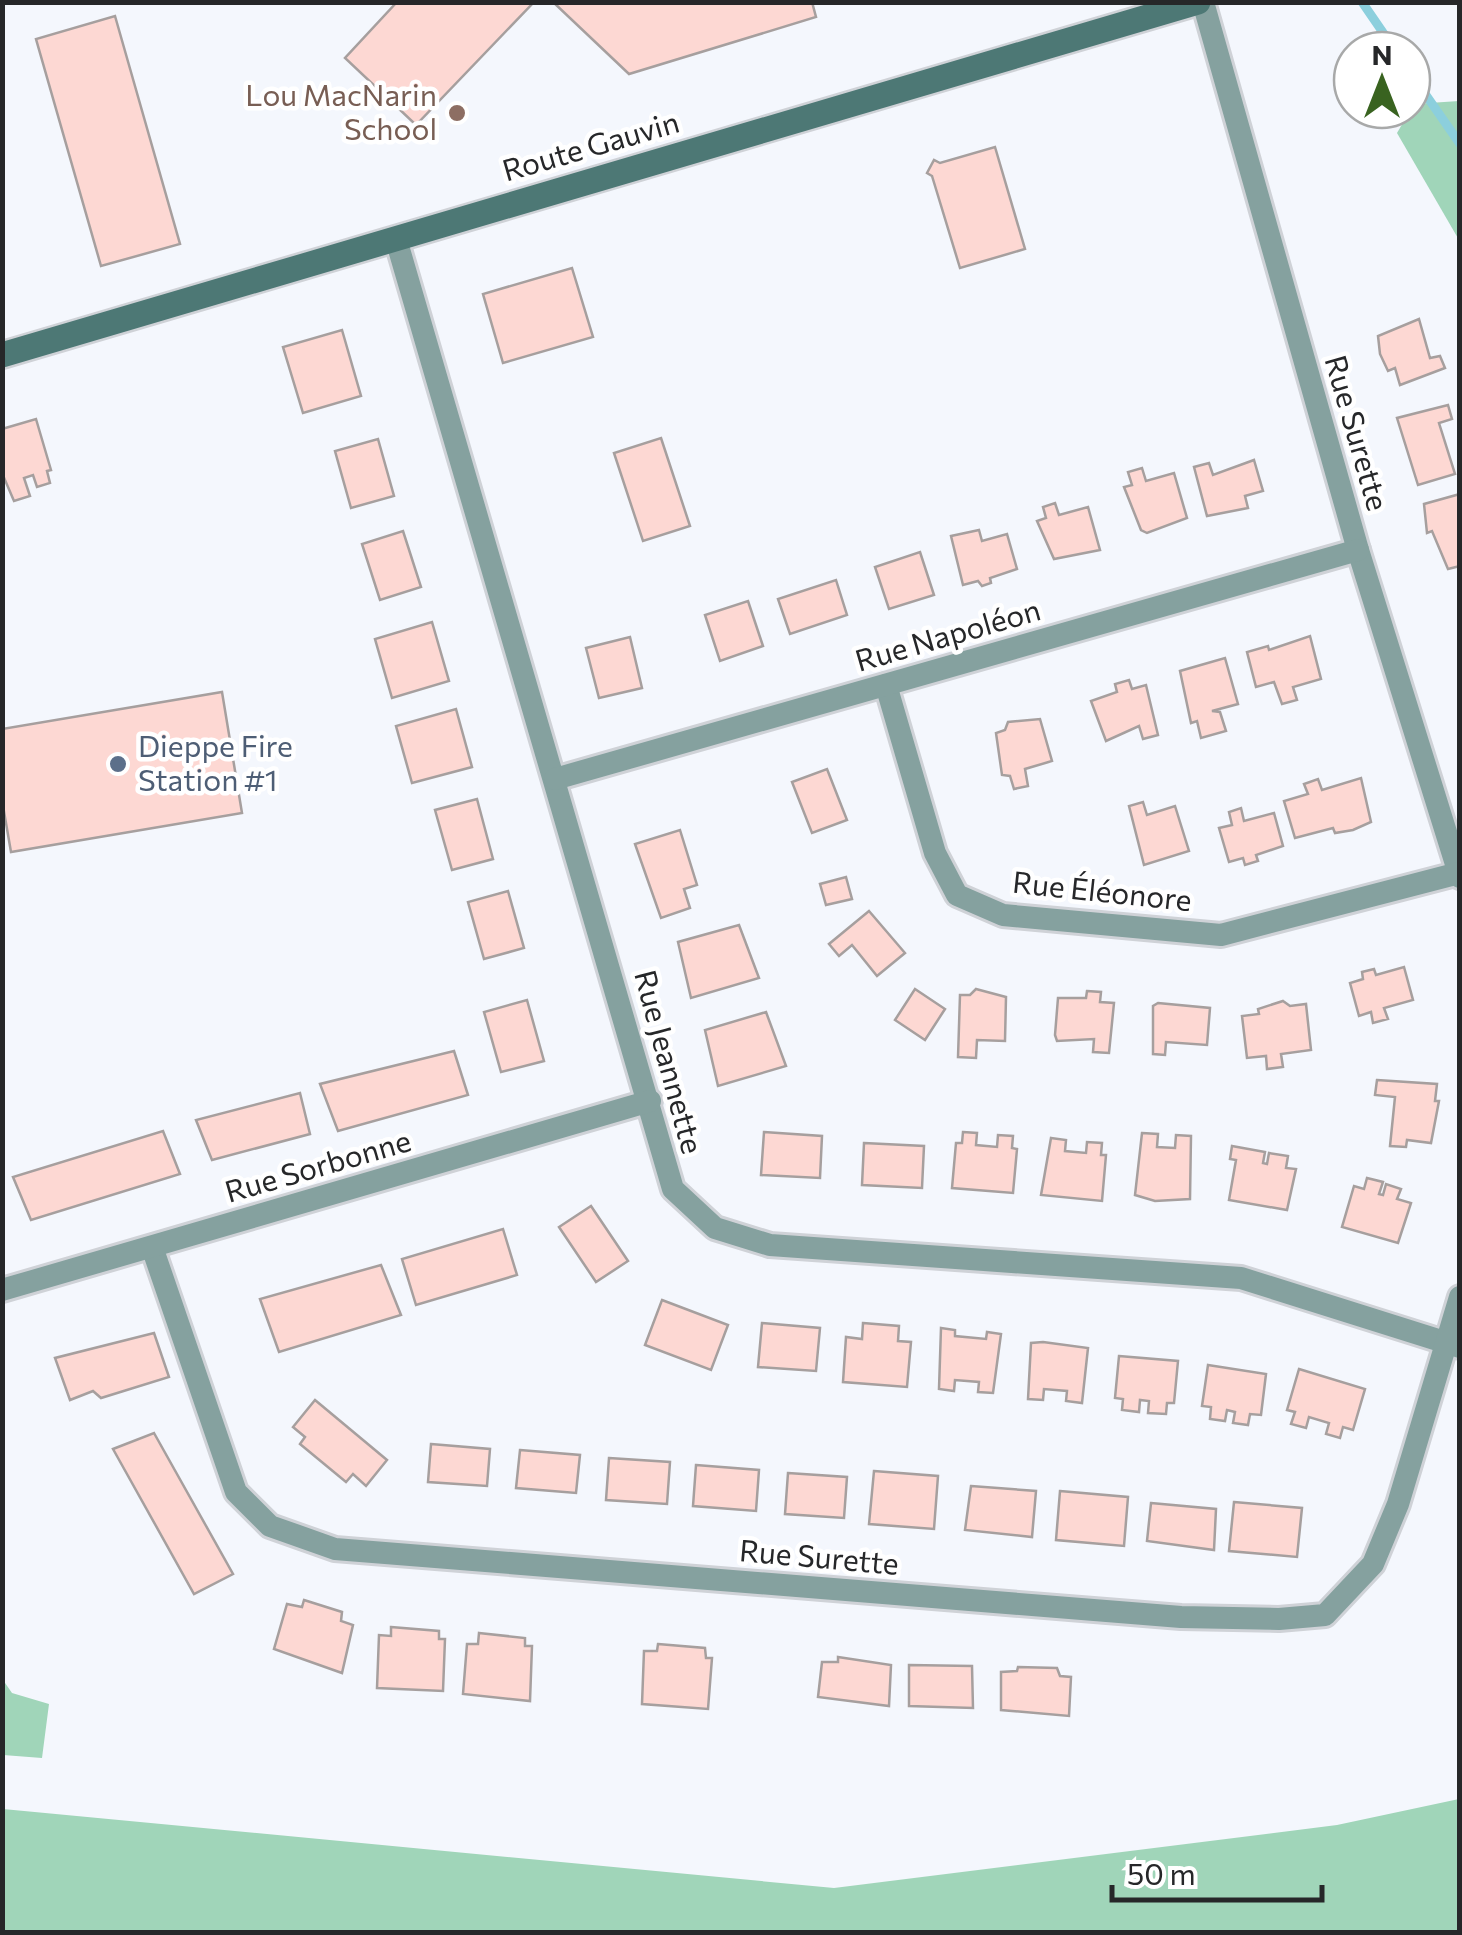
<svg xmlns="http://www.w3.org/2000/svg" width="1462" height="1935" font-family="Commissioner,sans-serif">
  <rect width="100%" height="100%" fill="#f4f7fd"/>
  <!-- green -->
  <g fill="#a0d5b9">
    <polygon points="1459,101 1460,101 1459,240 1397,133 1414,104"/>
    <polygon points="3,1680 12,1693 49,1704 42,1758 3,1755"/>
    <polygon points="1459,1799 1459,1932 3,1932 3,1809 834,1888 1337,1825"/>
  </g>
  <g fill="none" stroke-linecap="round" stroke-linejoin="round">
    <!-- stream -->
    <g stroke="#8ccfdd" stroke-width="9">
      <polyline points="1362,2 1395,50"/>
      <polyline points="1412,75 1460,144"/>
    </g>
  </g>
  <!-- building -->
  <g fill="#fdd8d3" stroke="#a69f9e" stroke-width="2.5">
    <polygon points="397,2 534,2 416,125 345,58"/>
    <polygon points="553,2 812,2 816,17 629,74"/>
    <polygon points="115,16 180,244 101,266 36,39"/>
    <polygon points="995,147 1025,249 960,268 932,176 927,173 934,160 940,163"/>
    <polygon points="572,268 593,337 503,363 483,294"/>
    <polygon points="1419,319 1430,358 1440,356 1445,368 1400,385 1395,368 1388,371 1380,354 1378,336"/>
    <polygon points="342,330 361,396 303,413 283,347"/>
    <polygon points="1448,405 1452,419 1439,423 1455,474 1418,485 1397,418"/>
    <polygon points="36,419 51,470 47,471 50,483 37,487 33,475 24,478 30,496 14,501 2,473 2,429"/>
    <polygon points="661,438 690,526 643,541 614,453"/>
    <polygon points="378,439 394,496 351,508 335,451"/>
    <polygon points="1254,460 1263,491 1245,496 1248,508 1207,516 1194,467 1209,463 1213,475"/>
    <polygon points="1142,468 1146,481 1174,473 1187,518 1147,533 1141,530 1124,487 1132,485 1128,472"/>
    <polygon points="1460,494 1460,566 1448,569 1432,531 1427,533 1424,504"/>
    <polygon points="1055,503 1059,515 1088,507 1100,550 1054,559 1037,521 1046,518 1043,507"/>
    <polygon points="979,530 982,541 1007,534 1017,569 990,578 991,583 982,586 978,581 963,585 951,536"/>
    <polygon points="403,531 421,587 380,600 362,544"/>
    <polygon points="920,552 934,595 889,609 875,567"/>
    <polygon points="836,580 847,615 790,634 778,599"/>
    <polygon points="748,601 763,646 720,661 705,615"/>
    <polygon points="432,622 449,681 392,698 375,639"/>
    <polygon points="1310,636 1321,679 1293,687 1297,700 1282,704 1274,682 1256,687 1247,652 1268,646 1269,650"/>
    <polygon points="630,637 642,688 599,698 586,648"/>
    <polygon points="1225,658 1238,704 1212,711 1220,712 1226,731 1201,738 1197,721 1191,723 1180,671"/>
    <polygon points="1129,680 1132,689 1146,685 1158,735 1143,739 1139,726 1106,741 1091,701 1117,692 1115,684"/>
    <polygon points="222,692 242,813 11,852 2,800 2,729"/>
    <polygon points="456,709 472,767 412,783 396,726"/>
    <polygon points="1040,719 1052,761 1025,769 1028,786 1014,789 1010,776 1002,775 996,733 1005,730 1008,722"/>
    <polygon points="827,769 847,820 812,833 792,782"/>
    <polygon points="1361,778 1371,822 1353,830 1335,833 1333,828 1295,838 1284,801 1308,794 1304,784 1318,779 1322,790"/>
    <polygon points="477,799 493,859 452,870 435,810"/>
    <polygon points="1143,802 1147,815 1175,806 1189,851 1144,865 1129,806"/>
    <polygon points="1241,808 1244,821 1274,813 1283,846 1256,855 1258,861 1245,865 1243,858 1229,862 1219,828 1232,825 1229,812"/>
    <polygon points="680,830 697,885 684,889 690,908 661,918 635,844"/>
    <polygon points="846,877 852,899 826,905 820,884"/>
    <polygon points="508,891 524,948 484,959 468,902"/>
    <polygon points="869,911 905,953 877,976 852,945 839,956 829,944"/>
    <polygon points="739,925 759,978 691,998 678,942"/>
    <polygon points="1404,967 1413,1000 1384,1008 1388,1019 1373,1023 1371,1012 1359,1016 1350,983 1363,979 1362,972 1374,969 1376,975"/>
    <polygon points="915,989 945,1009 925,1040 895,1020"/>
    <polygon points="976,989 1006,997 1005,1041 977,1040 976,1058 958,1057 960,995 970,995"/>
    <polygon points="1087,991 1101,992 1100,1002 1114,1003 1109,1053 1093,1052 1094,1039 1057,1041 1055,1035 1058,998 1086,998"/>
    <polygon points="527,1000 544,1061 501,1072 484,1012"/>
    <polygon points="1283,1001 1290,1006 1306,1004 1311,1050 1281,1054 1283,1067 1267,1069 1266,1056 1247,1058 1242,1016 1259,1014 1258,1009"/>
    <polygon points="1158,1003 1210,1008 1207,1045 1166,1042 1165,1055 1153,1054 1153,1006"/>
    <polygon points="766,1012 786,1066 718,1086 705,1030"/>
    <polygon points="454,1051 468,1095 338,1131 320,1084"/>
    <polygon points="1377,1080 1437,1084 1435,1101 1439,1101 1431,1143 1407,1140 1406,1147 1390,1146 1395,1097 1375,1095"/>
    <polygon points="300,1093 310,1134 212,1160 196,1120"/>
    <polygon points="163,1131 180,1174 31,1220 13,1177"/>
    <polygon points="764,1132 822,1136 820,1178 761,1175"/>
    <polygon points="963,1132 977,1133 976,1145 997,1147 998,1135 1013,1136 1012,1148 1017,1149 1013,1193 952,1188 956,1143 962,1143"/>
    <polygon points="1142,1133 1158,1134 1157,1147 1175,1148 1176,1135 1191,1136 1190,1199 1155,1201 1135,1195"/>
    <polygon points="1051,1138 1066,1140 1065,1151 1086,1153 1087,1142 1102,1143 1101,1155 1106,1155 1102,1201 1041,1195"/>
    <polygon points="864,1143 924,1146 922,1188 862,1185"/>
    <polygon points="1232,1146 1265,1152 1263,1163 1267,1164 1269,1153 1288,1156 1286,1168 1296,1169 1287,1210 1229,1200 1236,1160 1230,1159"/>
    <polygon points="1367,1178 1383,1182 1379,1194 1383,1195 1386,1184 1401,1189 1397,1199 1411,1203 1398,1243 1342,1227 1354,1186 1364,1189"/>
    <polygon points="591,1206 628,1261 596,1282 559,1227"/>
    <polygon points="503,1229 517,1275 416,1305 402,1259"/>
    <polygon points="381,1265 401,1315 279,1352 260,1299"/>
    <polygon points="662,1300 728,1325 711,1370 645,1345"/>
    <polygon points="762,1323 820,1328 816,1371 758,1367"/>
    <polygon points="863,1323 899,1326 898,1341 911,1342 907,1387 843,1382 846,1337 862,1339"/>
    <polygon points="941,1328 955,1330 955,1336 986,1339 987,1332 1001,1334 993,1393 978,1392 979,1382 955,1380 954,1391 939,1389"/>
    <polygon points="154,1333 169,1377 101,1398 93,1391 70,1400 55,1358"/>
    <polygon points="1043,1342 1088,1348 1082,1403 1066,1401 1067,1391 1044,1389 1043,1400 1028,1399 1031,1343"/>
    <polygon points="1119,1356 1178,1361 1174,1403 1167,1403 1166,1414 1148,1413 1149,1401 1140,1400 1139,1412 1122,1410 1123,1399 1115,1398"/>
    <polygon points="1208,1365 1266,1374 1261,1415 1250,1414 1248,1425 1233,1423 1235,1412 1227,1410 1225,1421 1210,1419 1211,1407 1202,1406"/>
    <polygon points="1299,1369 1365,1389 1353,1430 1343,1427 1340,1438 1326,1434 1329,1423 1309,1417 1306,1428 1291,1424 1295,1412 1287,1410"/>
    <polygon points="315,1400 387,1460 366,1486 353,1474 346,1482 300,1444 305,1437 293,1427"/>
    <polygon points="154,1433 233,1574 194,1594 113,1449"/>
    <polygon points="431,1444 490,1449 487,1486 428,1482"/>
    <polygon points="520,1450 580,1455 576,1493 516,1488"/>
    <polygon points="609,1458 670,1462 667,1504 606,1500"/>
    <polygon points="696,1465 759,1470 756,1511 693,1506"/>
    <polygon points="874,1471 938,1476 934,1529 869,1524"/>
    <polygon points="788,1473 847,1477 844,1518 785,1514"/>
    <polygon points="971,1486 1036,1491 1032,1537 965,1530"/>
    <polygon points="1060,1491 1128,1497 1124,1546 1056,1540"/>
    <polygon points="1234,1502 1302,1508 1297,1557 1229,1551"/>
    <polygon points="1151,1503 1216,1509 1214,1550 1147,1541"/>
    <polygon points="304,1600 342,1612 341,1621 353,1625 342,1673 274,1649 287,1604 302,1607"/>
    <polygon points="391,1627 439,1631 439,1639 445,1639 443,1691 377,1688 379,1635 391,1636"/>
    <polygon points="479,1633 525,1638 525,1646 532,1646 530,1701 463,1694 467,1644 478,1644"/>
    <polygon points="658,1644 705,1648 706,1658 712,1658 708,1709 642,1704 644,1651 657,1651"/>
    <polygon points="838,1657 891,1665 889,1706 818,1697 822,1662 838,1662"/>
    <polygon points="909,1665 972,1666 973,1708 909,1706"/>
    <polygon points="1018,1667 1057,1668 1060,1676 1071,1677 1069,1716 1001,1710 1001,1672 1017,1671"/>
  </g>
  <g fill="none" stroke-linecap="round" stroke-linejoin="round">
    <!-- street casing -->
    <g stroke="#cfd2d7" stroke-width="28">
      <g id="street">
        <polyline points="1203,2 1358,550 1460,877"/>
        <polyline points="396,239 673,1189 715,1228 770,1245 1241,1278 1460,1347"/>
        <polyline points="886,685 935,853 957,895 1003,915 1221,935 1459,873"/>
        <polyline points="555,779 1358,550"/>
        <polyline points="152,1247 236,1492 270,1526 335,1549 1181,1617 1279,1619 1325,1615 1373,1564 1398,1504 1460,1297"/>
        <polyline points="2,1290 650,1101"/>
      </g>
    </g>
    <!-- secondary casing -->
    <g stroke="#cfd2d7" stroke-width="30">
      <polyline id="secondary" points="2,355 1198,2"/>
    </g>
    <!-- street -->
    <use href="#street" stroke="#85a19f" stroke-width="22"/>
    <!-- secondary -->
    <use href="#secondary" stroke="#4d7875" stroke-width="25"/>
  </g>
  <!-- markers -->
  <circle fill="#8d6e63" stroke="#fff" stroke-width="4" cx="457" cy="113" r="10"/>
  <circle fill="#5c6f8a" stroke="#fff" stroke-width="4" cx="118" cy="764" r="10"/>
  <g text-anchor="middle" stroke-width="9" stroke-linejoin="round" paint-order="stroke">
    <!-- education labels -->
    <g font-size="30" fill="#785e54" stroke="#fff" text-anchor="end">
      <text x="437" y="106">Lou MacNarin<tspan x="437" dy="34">School</tspan></text>
    </g>
    <!-- street labels -->
    <g font-size="30" fill="#262729" stroke="#fff">
      <text transform="translate(591 147) rotate(-16)" y="10">Route Gauvin</text>
      <text transform="translate(1356 433) rotate(74)" y="10">Rue Surette</text>
      <text transform="translate(948 636) rotate(-16)" y="10">Rue Napoléon</text>
      <text transform="translate(1102 892) rotate(6)" y="10">Rue Éléonore</text>
      <text transform="translate(668 1062) rotate(75)" y="10">Rue Jeannette</text>
      <text transform="translate(318 1167) rotate(-16)" y="10">Rue Sorbonne</text>
      <text transform="translate(819 1558) rotate(5)" y="10">Rue Surette</text>
    </g>
    <!-- service labels -->
    <g font-size="30" fill="#4e5e75" stroke="#fff" text-anchor="start">
      <text x="138" y="757">Dieppe Fire<tspan x="138" dy="34">Station #1</tspan></text>
    </g>
  </g>
  <!-- border -->
  <rect width="1462" height="1935" fill="none" stroke="#262729" stroke-width="10"/>
  <!-- north arrow -->
  <g transform="translate(1382 80)"><circle r="48" fill="#ffffff" stroke="#a8a9a9" stroke-width="2.5"/>
  <path d="M0-8L18 38L0 25L-18 38Z" fill="#396320"/>
  <text y="-15" font-size="28" font-weight="bold" text-anchor="middle" fill="#262729">N</text>
  </g>
  <!-- scale -->
  <path d="M1112 1885v15h210v-15" fill="none" stroke="#262729" stroke-width="5"/>
  <text x="1127" y="1885" font-size="30" fill="#262729" stroke="#ffffff" stroke-width="8" paint-order="stroke">50 m</text>
</svg>
